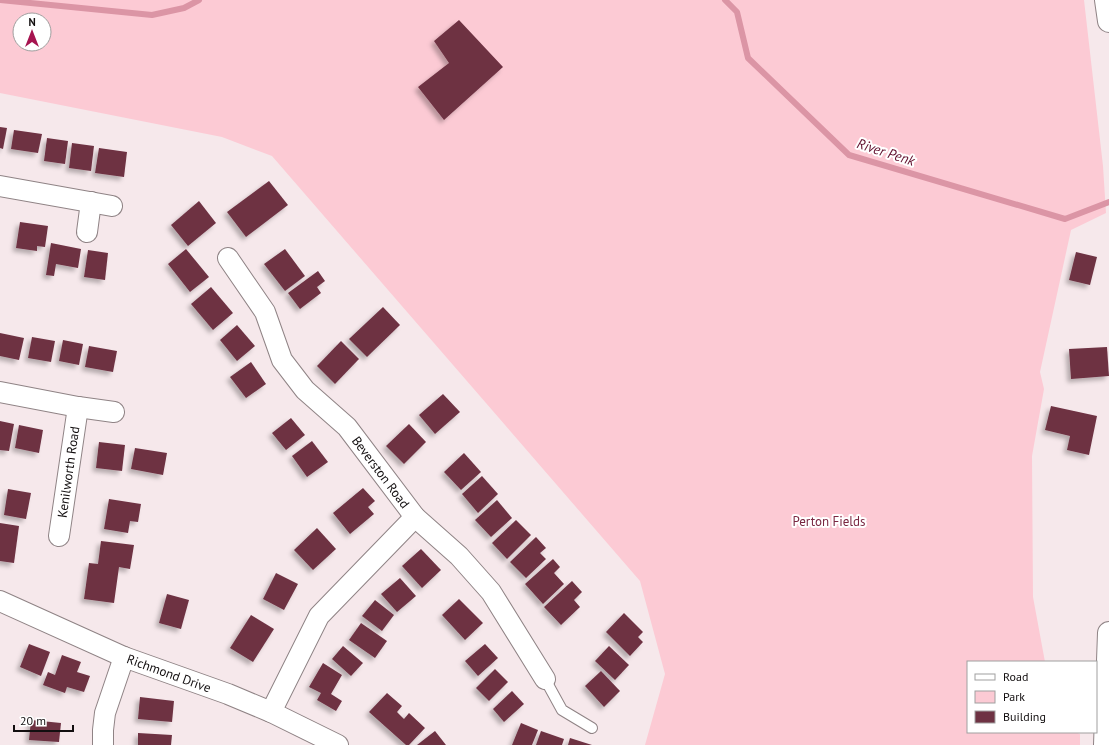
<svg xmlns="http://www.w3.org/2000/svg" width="1109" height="745" font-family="'PT Sans',sans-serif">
  <defs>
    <filter id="shadow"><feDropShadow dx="-3.5" dy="3.5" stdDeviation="2" flood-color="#0004"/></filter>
  </defs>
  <rect width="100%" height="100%" fill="#f6e8eb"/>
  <!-- green -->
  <path fill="#fccad4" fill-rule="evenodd" d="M 0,0 L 1084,0 L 1103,166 L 1106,213 L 1071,230 L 1040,372 L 1044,389 L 1032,456 L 1033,597 L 1045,662 L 968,662 L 968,732 L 1075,732 L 1080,734 L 1080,745 L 645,745 L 665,674 L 640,581 L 272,156 L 222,137 L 0,93 ZM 20,20 L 44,20 L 44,44 L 20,44 Z"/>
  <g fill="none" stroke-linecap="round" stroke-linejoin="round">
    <!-- stream -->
    <g stroke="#db95a5" stroke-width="6">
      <polyline points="0,0 152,15 184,8 199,0"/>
      <polyline points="725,0 737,12 748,58 849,155 1065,219 1109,202"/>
    </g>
  </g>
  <!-- building -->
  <g fill="#6e3243" filter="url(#shadow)">
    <polygon points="459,20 503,67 444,120 418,87 449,63 434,41"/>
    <polygon points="0,127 7,128 3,149 0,148"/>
    <polygon points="14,130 42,134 38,153 11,149"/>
    <polygon points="47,138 68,141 65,164 44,161"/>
    <polygon points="72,143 94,146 91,171 69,168"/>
    <polygon points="99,148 127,152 124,177 95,173"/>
    <polygon points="269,181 288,205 246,237 227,212"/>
    <polygon points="199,201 216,223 188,246 171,225"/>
    <polygon points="20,222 48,226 45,247 37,246 37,251 16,248"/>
    <polygon points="51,243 81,249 78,268 56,264 54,276 46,275"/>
    <polygon points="186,249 209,277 190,292 168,264"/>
    <polygon points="285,249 305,276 285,291 264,264"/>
    <polygon points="88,250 108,253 105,280 84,277"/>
    <polygon points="1076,252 1097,257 1090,285 1069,280"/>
    <polygon points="318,271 325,281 317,287 321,293 300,309 288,293"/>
    <polygon points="211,287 233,313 213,330 191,304"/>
    <polygon points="383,307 400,325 367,357 349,339"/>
    <polygon points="237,325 255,346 237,361 220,340"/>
    <polygon points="0,333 24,338 19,360 0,356"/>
    <polygon points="32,337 55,341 51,362 28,358"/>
    <polygon points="63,340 83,344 79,365 59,361"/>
    <polygon points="341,341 359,359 335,384 317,366"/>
    <polygon points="89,346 117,351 113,372 85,367"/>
    <polygon points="1107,347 1109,376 1071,379 1069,349"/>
    <polygon points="251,362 266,384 246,398 230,377"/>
    <polygon points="443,394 460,412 435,434 419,415"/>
    <polygon points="1051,406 1097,416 1089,455 1067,450 1070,436 1045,430"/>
    <polygon points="291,418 305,435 286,450 272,433"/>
    <polygon points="0,421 14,424 9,451 0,450"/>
    <polygon points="409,424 426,442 404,464 386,446"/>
    <polygon points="19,425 43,430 39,453 15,448"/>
    <polygon points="312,441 328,462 307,477 292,456"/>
    <polygon points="99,442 125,445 122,471 96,468"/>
    <polygon points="135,448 167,453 163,475 131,469"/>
    <polygon points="464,453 481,472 461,490 444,472"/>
    <polygon points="482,476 498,494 478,513 462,494"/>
    <polygon points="363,488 375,501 368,507 374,514 350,534 333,513"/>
    <polygon points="8,489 31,493 26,519 4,515"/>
    <polygon points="109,499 141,504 138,522 130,521 128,533 104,529"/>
    <polygon points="497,500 512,518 491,537 475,520"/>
    <polygon points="516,520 531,535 507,559 492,543"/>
    <polygon points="0,523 19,526 14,563 0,561"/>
    <polygon points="317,528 336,549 313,570 294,550"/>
    <polygon points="536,537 546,548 540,553 546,559 526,578 510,562"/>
    <polygon points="101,541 134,545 130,569 119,567 114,603 84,599 89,563 98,564"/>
    <polygon points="421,549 441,570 422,588 402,566"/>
    <polygon points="553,559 560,567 554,573 564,584 543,604 525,584"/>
    <polygon points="276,573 298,584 284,610 263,599"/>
    <polygon points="400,578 416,596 397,612 381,594"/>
    <polygon points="572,581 582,592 574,600 580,607 561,625 544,607"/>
    <polygon points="167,594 189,600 181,629 159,623"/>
    <polygon points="459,599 483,623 465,640 442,615"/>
    <polygon points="375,600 394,615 382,631 362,616"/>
    <polygon points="624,613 643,632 638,637 643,642 630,656 606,632"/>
    <polygon points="251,615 274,629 253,662 230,648"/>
    <polygon points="361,623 387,641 375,658 349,640"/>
    <polygon points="29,644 50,652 41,676 20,667"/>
    <polygon points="485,644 498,658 478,676 465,661"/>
    <polygon points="343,646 363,663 351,676 332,659"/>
    <polygon points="609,646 629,665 615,680 595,661"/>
    <polygon points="62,655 81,662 77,672 90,676 84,692 67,687 65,693 43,685 48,672 55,675"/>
    <polygon points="323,663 342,675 331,694 342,701 336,711 317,700 321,693 309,687"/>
    <polygon points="495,669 508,682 489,701 476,688"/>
    <polygon points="601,671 620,691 604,707 585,686"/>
    <polygon points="512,691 524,704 504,722 493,709"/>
    <polygon points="387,693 402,706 397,712 404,719 409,713 425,728 409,745 406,745 369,712"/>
    <polygon points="140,697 174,701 172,722 138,719"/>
    <polygon points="31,720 61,723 59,742 29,740"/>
    <polygon points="521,723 538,730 532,745 512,745"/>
    <polygon points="435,731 446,745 417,745"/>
    <polygon points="541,731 564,739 562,745 536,745"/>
    <polygon points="138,733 172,735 171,745 138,745"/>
    <polygon points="570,738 592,745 568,745"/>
  </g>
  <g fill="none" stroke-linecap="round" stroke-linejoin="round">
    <!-- lane casing -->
    <g stroke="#8f8385" stroke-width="12">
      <polyline id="lane" points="545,679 562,710 592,728"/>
    </g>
    <!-- street casing -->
    <g stroke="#8f8385" stroke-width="22">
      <g id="street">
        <polyline points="0,186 112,206"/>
        <polyline points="87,232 91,202"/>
        <polyline points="228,258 265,312 282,360 305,390 347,427 415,517 459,556 491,592 545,679"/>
        <polyline points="0,392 78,407 114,412"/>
        <polyline points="59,536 78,407"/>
        <polyline points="0,601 124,657 228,694 271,712 338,745"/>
        <polyline points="271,712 319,616 415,517"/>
        <polyline points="103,745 103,730 105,713 124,657"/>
      </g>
    </g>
    <!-- secondary casing -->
    <g stroke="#8f8385" stroke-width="24">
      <g id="secondary">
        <polyline points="1106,0 1109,21"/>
        <polyline points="1105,745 1109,633"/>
      </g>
    </g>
    <!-- lane -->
    <use href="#lane" stroke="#fff" stroke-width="10"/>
    <!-- street -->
    <use href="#street" stroke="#fff" stroke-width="20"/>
    <!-- secondary -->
    <use href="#secondary" stroke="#fff" stroke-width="22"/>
  </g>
  <g text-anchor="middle" stroke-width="4" stroke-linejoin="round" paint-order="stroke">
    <!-- street labels -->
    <g font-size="13" fill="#120e0f" stroke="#fff">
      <text transform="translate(68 472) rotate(-82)" y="5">Kenilworth Road</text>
      <text transform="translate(381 472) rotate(53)" y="5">Beverston Road</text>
      <text transform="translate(169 673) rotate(20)" y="5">Richmond Drive</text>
    </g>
    <!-- park labels -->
    <g font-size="13" fill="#792741" stroke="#fff">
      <text x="829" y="526">Perton Fields</text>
    </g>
    <!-- water labels -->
    <g font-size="14" font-style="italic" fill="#600e2d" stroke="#fff">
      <text transform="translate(886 152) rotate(18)" y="5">River Penk</text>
    </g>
  </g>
  <!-- legend -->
  <rect x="967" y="661" width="130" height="72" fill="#ffffff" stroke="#a09f9f"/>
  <rect x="975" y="674" width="20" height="6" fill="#ffffff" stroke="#a09f9f"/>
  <text x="1003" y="681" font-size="12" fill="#120e0f">Road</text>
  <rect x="975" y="691" width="20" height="12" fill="#fccad4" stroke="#a09f9f"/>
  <text x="1003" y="701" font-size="12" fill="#120e0f">Park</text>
  <rect x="975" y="711" width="20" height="12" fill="#6e3243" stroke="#a09f9f"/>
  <text x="1003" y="721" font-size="12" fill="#120e0f">Building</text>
  <!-- north arrow -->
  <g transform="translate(32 32)"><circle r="19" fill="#ffffff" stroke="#a09f9f"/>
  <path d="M0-3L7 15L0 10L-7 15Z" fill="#a61450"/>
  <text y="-6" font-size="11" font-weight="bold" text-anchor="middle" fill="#120e0f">N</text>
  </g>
  <!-- scale -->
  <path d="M14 725v6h59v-6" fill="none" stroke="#120e0f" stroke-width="2"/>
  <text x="20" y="725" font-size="12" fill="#120e0f" stroke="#ffffff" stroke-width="3" paint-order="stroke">20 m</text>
</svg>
